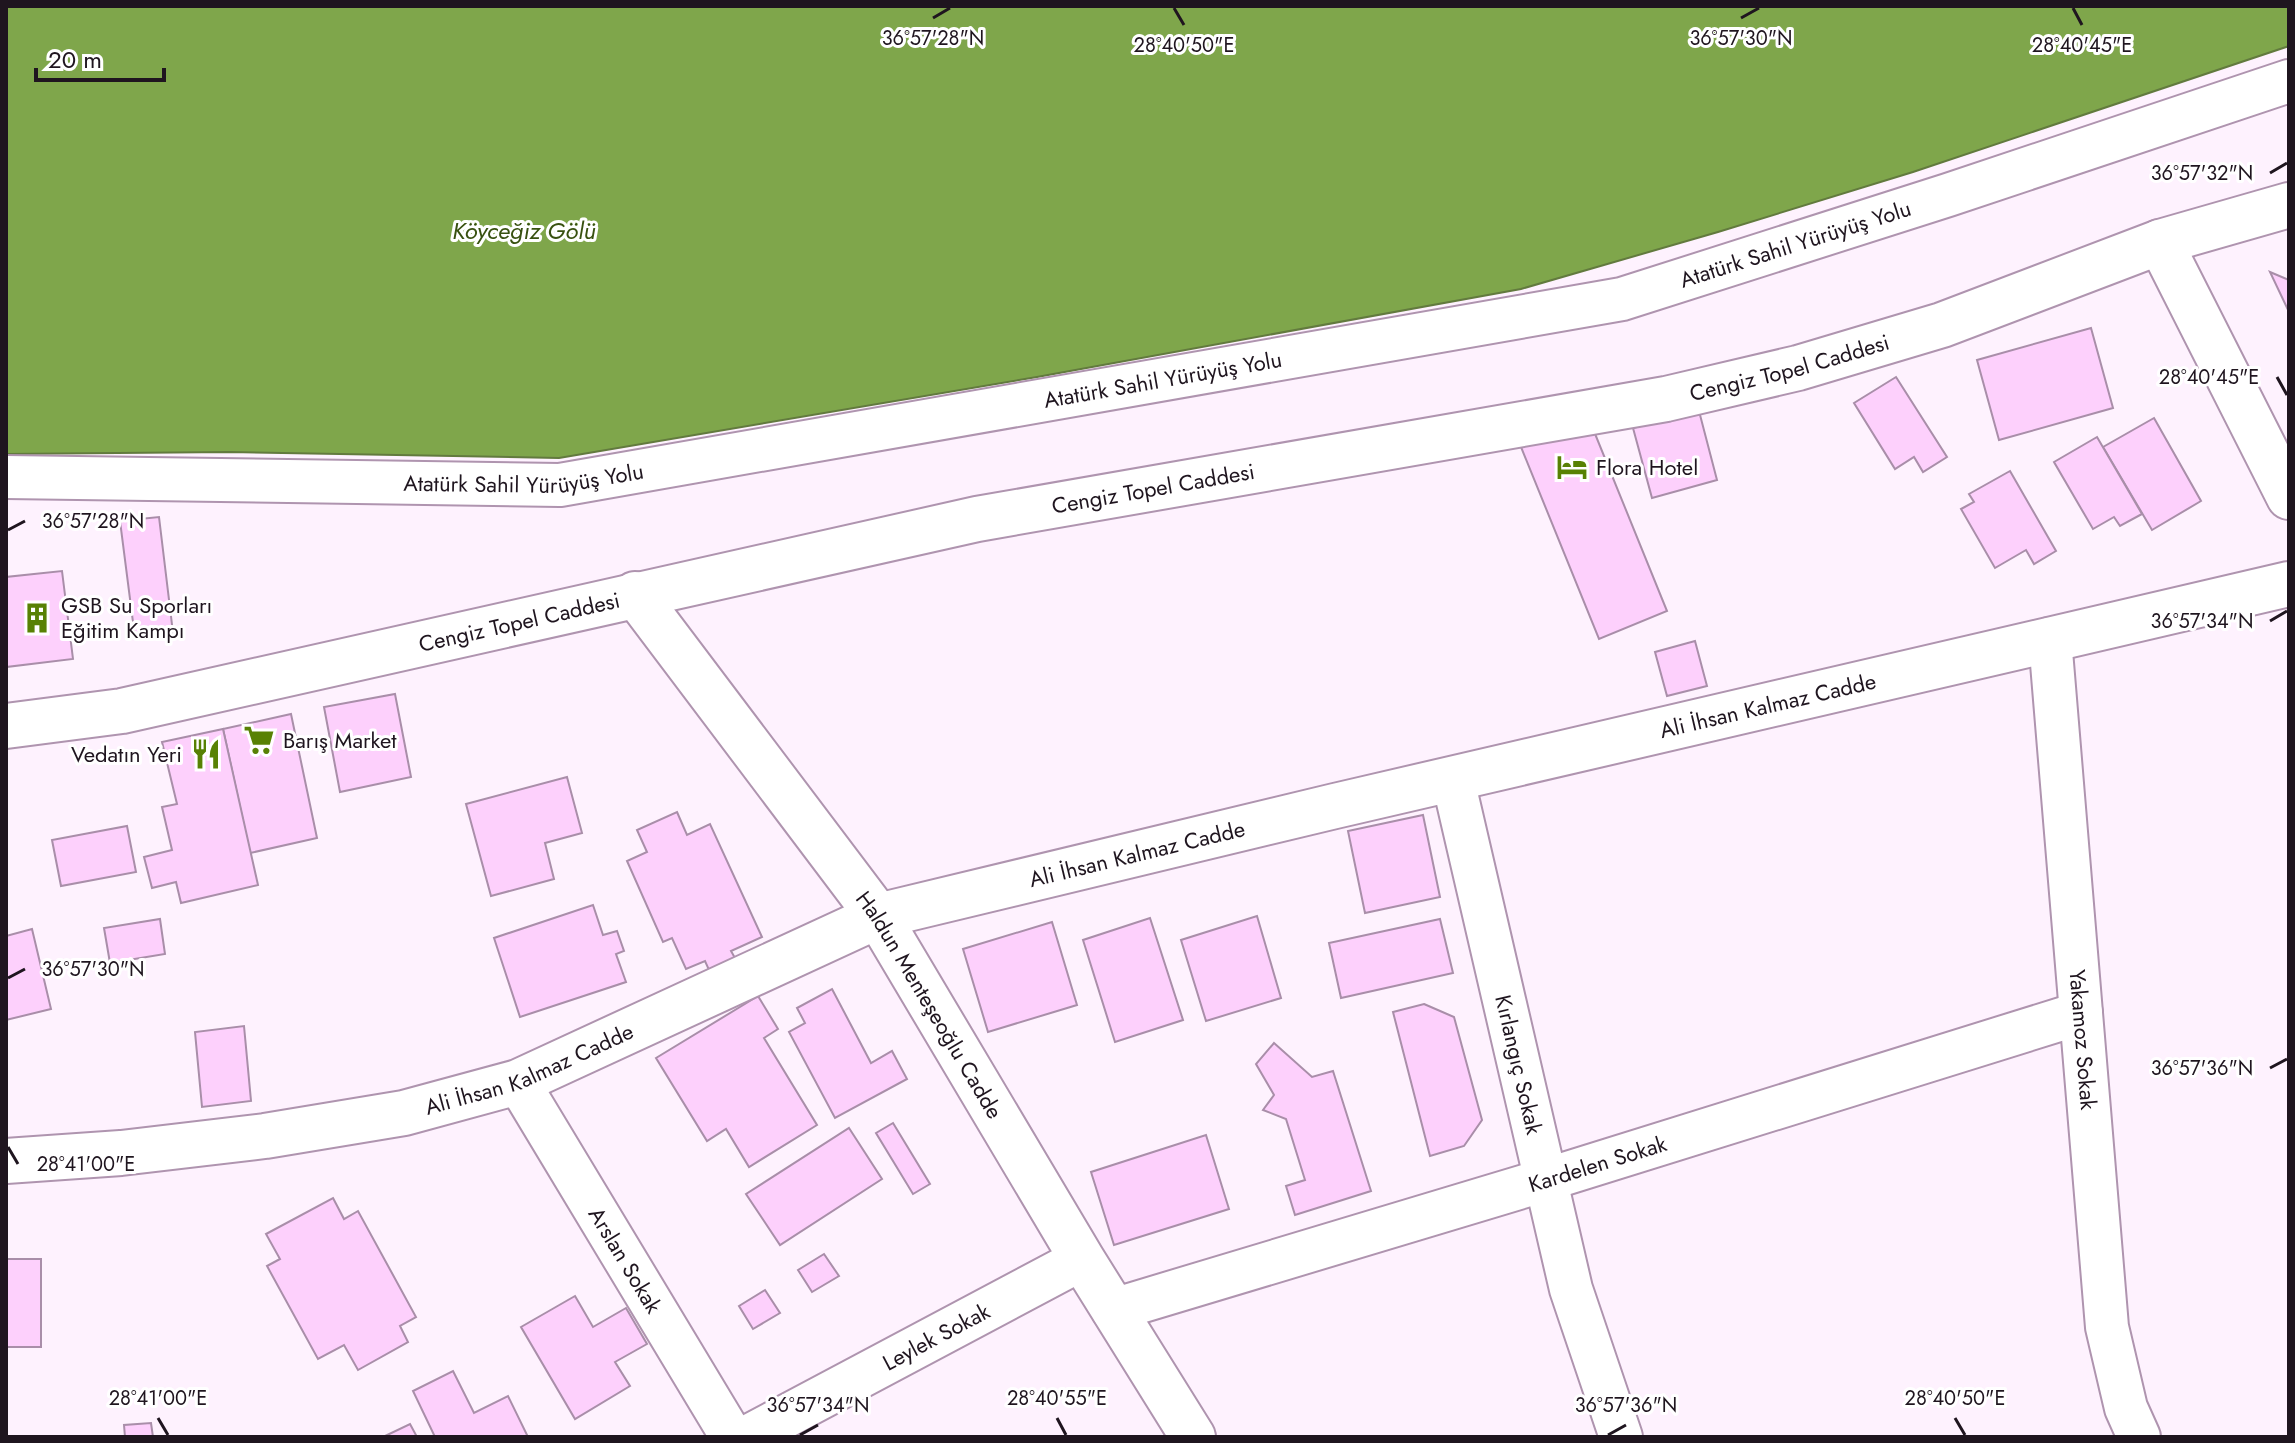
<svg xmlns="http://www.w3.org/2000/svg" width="2295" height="1443" font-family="Jost,sans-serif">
  <rect width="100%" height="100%" fill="#fef2fe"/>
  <!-- water -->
  <polygon fill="#7fa64b" stroke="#627a3e" stroke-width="2" points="6,6 2289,6 2289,46 1913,172 1718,232 1521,289 1037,377 559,458 230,452 6,454"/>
  <!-- building -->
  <g fill="#fdd0fc" stroke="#a98ea9" stroke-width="2">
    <polygon points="2270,272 2289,280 2289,312"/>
    <polygon points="2091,328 2113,408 1999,440 1977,360"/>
    <polygon points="1896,377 1947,457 1923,472 1914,457 1895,469 1854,403"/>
    <polygon points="1699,411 1717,480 1652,498 1633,428"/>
    <polygon points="2154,418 2201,501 2152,530 2103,447"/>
    <polygon points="1589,419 1667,611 1599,639 1521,447"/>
    <polygon points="2097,437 2142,514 2120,526 2114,517 2093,529 2054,462"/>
    <polygon points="2010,471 2056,551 2034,564 2026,550 1995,568 1961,509 1974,502 1969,494"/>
    <polygon points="159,517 173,633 135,638 120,521"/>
    <polygon points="62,571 73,659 6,667 6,577"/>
    <polygon points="1695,641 1707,686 1667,696 1655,652"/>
    <polygon points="395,694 411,777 340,792 324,707"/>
    <polygon points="291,714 317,838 250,853 223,729"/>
    <polygon points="223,729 258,885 181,903 176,882 152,888 144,857 172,850 162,807 177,804 162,742"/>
    <polygon points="567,777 582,833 545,843 554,879 491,896 466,804"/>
    <polygon points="677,812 687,835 710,824 762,937 731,951 735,958 709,970 705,961 686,969 672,938 663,942 627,861 647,852 637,830"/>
    <polygon points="1423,815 1440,897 1365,913 1348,831"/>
    <polygon points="127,826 136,872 61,886 52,840"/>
    <polygon points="593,905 603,935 617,931 624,951 616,954 626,982 520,1017 494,938"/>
    <polygon points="1257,916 1281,998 1206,1021 1181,940"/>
    <polygon points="1150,918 1183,1020 1115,1042 1083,940"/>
    <polygon points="160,919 165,954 110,963 104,928"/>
    <polygon points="1440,919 1453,973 1341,998 1329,943"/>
    <polygon points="1052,922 1077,1005 988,1032 963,949"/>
    <polygon points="32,929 51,1009 6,1020 6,936"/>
    <polygon points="832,989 871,1063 892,1051 907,1079 835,1118 789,1032 805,1023 797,1008"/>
    <polygon points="758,996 778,1029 764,1038 817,1125 749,1167 726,1129 707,1141 656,1058"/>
    <polygon points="1424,1004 1454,1017 1482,1120 1464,1146 1430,1156 1393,1012"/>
    <polygon points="244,1026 251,1101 202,1107 195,1032"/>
    <polygon points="1274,1043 1312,1077 1333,1071 1371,1191 1295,1215 1286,1186 1305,1180 1286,1119 1263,1110 1274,1095 1256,1064"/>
    <polygon points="893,1123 930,1184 913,1194 876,1133"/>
    <polygon points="849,1128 882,1179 780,1245 746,1194"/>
    <polygon points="1206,1135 1229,1209 1114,1245 1091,1172"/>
    <polygon points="333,1198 344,1219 358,1211 416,1317 400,1326 408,1342 358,1370 344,1345 318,1359 267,1266 280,1259 266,1234"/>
    <polygon points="824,1254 839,1276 812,1292 798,1270"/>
    <rect x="6" y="1259" width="35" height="88"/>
    <polygon points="765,1290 780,1313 753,1329 739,1306"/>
    <polygon points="575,1296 593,1327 626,1308 647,1344 615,1362 630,1386 575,1419 521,1327"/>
    <polygon points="453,1371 474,1413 508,1396 528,1437 435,1437 413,1391"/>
    <polygon points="151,1423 153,1437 125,1437 124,1425"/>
    <polygon points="410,1424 417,1437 383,1437"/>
  </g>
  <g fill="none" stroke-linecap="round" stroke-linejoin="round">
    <!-- street casing -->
    <g stroke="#af94af" stroke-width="46">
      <g id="street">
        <path id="s1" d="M 6,477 L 560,485 L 1622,299 L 1948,195 L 2289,81"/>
        <path id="s2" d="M 2050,639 L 2107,1327 L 2126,1408 L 2139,1437"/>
        <path id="s3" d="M 1453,780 L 1571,1289 L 1621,1437"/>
        <path id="s4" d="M 518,1082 L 732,1437"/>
        <path id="s5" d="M 1113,1310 L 1545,1180 L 2081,1013"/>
        <path id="s6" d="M 747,1437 L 1082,1259"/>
      </g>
    </g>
    <!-- secondary casing -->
    <g stroke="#af94af" stroke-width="48">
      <g id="secondary">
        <polyline points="2160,242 2289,497"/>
        <path id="s7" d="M 635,594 L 878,916 L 1082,1259 L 1193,1437"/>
        <path id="s8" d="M 6,726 L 122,711 L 977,519 L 1666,399 L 1798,368 L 1942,325 L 2160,242 L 2289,205"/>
        <path id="s9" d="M 6,1161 L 121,1153 L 265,1136 L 404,1113 L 518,1082 L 878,916 L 1335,806 L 2289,584"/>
      </g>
    </g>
    <!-- street -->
    <use href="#street" stroke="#fff" stroke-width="42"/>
    <!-- secondary -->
    <use href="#secondary" stroke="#fff" stroke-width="44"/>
  </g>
  <!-- ticks -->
  <path fill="none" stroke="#1f151f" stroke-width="3" d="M 1174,8 L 1184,25M 2073,8 L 2082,25M 933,18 L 950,8M 1741,18 L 1759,8M 2270,173 L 2287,163M 2277,377 L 2287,395M 8,530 L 25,521M 2270,621 L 2287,611M 8,978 L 25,969M 2270,1068 L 2287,1059M 8,1147 L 18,1164M 158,1418 L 168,1435M 1057,1418 L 1066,1435M 1955,1418 L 1965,1435M 800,1435 L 818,1425M 1608,1435 L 1626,1425"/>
  <!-- icons -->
  <defs>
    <g id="hotel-bare" transform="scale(2.4)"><path d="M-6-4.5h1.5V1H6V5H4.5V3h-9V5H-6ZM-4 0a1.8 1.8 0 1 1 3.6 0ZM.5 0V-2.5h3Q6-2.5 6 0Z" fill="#588104" stroke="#fff" stroke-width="2.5" paint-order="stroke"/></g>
    <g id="building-bare" transform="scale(2.4)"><path d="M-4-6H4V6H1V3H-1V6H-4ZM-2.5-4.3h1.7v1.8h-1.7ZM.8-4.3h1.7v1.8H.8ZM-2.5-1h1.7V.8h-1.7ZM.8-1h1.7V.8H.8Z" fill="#588104" stroke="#fff" stroke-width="2.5" paint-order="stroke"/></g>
    <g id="supermarket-bare" transform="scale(2.4)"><path d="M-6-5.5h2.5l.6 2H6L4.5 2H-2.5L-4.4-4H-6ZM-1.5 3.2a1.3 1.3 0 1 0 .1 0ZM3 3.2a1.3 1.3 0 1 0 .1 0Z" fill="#588104" stroke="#fff" stroke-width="2.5" paint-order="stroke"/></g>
    <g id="restaurant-bare" transform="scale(2.4)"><path d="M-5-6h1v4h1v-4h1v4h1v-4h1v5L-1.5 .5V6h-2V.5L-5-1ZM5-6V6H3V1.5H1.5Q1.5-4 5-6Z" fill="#588104" stroke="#fff" stroke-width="2.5" paint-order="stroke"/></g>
  </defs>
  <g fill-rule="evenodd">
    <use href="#hotel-bare" x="1572" y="467"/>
    <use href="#building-bare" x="37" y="618"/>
    <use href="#supermarket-bare" x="259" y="740"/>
    <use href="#restaurant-bare" x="206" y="754"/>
  </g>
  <g text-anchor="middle" stroke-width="6" stroke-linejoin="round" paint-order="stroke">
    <!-- street labels -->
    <g font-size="22" fill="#1f151f" stroke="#fff">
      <text dy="8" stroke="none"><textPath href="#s1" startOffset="1814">Atatürk Sahil Yürüyüş Yolu</textPath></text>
      <text dy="8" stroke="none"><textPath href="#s8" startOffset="1820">Cengiz Topel Caddesi</textPath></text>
      <text dy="8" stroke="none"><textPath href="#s1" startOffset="1166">Atatürk Sahil Yürüyüş Yolu</textPath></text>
      <text dy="8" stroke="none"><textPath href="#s1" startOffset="518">Atatürk Sahil Yürüyüş Yolu</textPath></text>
      <text dy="8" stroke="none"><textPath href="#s8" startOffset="1172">Cengiz Topel Caddesi</textPath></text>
      <text dy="8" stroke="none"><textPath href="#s8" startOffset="524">Cengiz Topel Caddesi</textPath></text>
      <text dy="8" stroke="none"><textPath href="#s9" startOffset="1830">Ali İhsan Kalmaz Cadde</textPath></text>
      <text dy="8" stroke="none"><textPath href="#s9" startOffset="1182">Ali İhsan Kalmaz Cadde</textPath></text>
      <text dy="8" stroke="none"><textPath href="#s7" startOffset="506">Haldun Menteşeoğlu Cadde</textPath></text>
      <text dy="8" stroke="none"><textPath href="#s2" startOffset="402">Yakamoz Sokak</textPath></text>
      <text dy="8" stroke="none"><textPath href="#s3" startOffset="292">Kırlangıç Sokak</textPath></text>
      <text dy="8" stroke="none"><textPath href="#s9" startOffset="534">Ali İhsan Kalmaz Cadde</textPath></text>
      <text dy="8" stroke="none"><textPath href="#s5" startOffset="506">Kardelen Sokak</textPath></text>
      <text dy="8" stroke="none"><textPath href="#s4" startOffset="208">Arslan Sokak</textPath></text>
      <text dy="8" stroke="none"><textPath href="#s6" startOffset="214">Leylek Sokak</textPath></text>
    </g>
    <!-- poi labels -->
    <g font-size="22" fill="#1f151f" stroke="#fff" text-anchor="start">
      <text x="1596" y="475">Flora Hotel</text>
      <text x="61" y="613">GSB Su Sporları<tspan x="61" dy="25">Eğitim Kampı</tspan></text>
      <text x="283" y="748">Barış Market</text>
      <text x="182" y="762" text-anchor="end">Vedatın Yeri</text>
    </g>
    <!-- water labels -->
    <g font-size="24" font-style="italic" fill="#385110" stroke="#fff">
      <text x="524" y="239">Köyceğiz Gölü</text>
    </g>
  </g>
  <g font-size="20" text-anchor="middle" fill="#1f151f" stroke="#fff" stroke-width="6" stroke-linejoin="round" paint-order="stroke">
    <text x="933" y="45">36°57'28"N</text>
    <text x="1741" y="45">36°57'30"N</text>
    <text x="2082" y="52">28°40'45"E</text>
    <text x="1184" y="52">28°40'50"E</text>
    <text x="2202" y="180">36°57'32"N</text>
    <text x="2209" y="384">28°40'45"E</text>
    <text x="93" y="528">36°57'28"N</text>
    <text x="2202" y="628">36°57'34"N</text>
    <text x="93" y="976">36°57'30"N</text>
    <text x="2202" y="1075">36°57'36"N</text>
    <text x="86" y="1171">28°41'00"E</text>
    <text x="158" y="1405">28°41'00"E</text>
    <text x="1057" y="1405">28°40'55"E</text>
    <text x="1955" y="1405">28°40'50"E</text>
    <text x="818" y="1412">36°57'34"N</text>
    <text x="1626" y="1412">36°57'36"N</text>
  </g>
  <!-- border -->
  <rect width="2295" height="1443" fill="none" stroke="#1f151f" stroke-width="16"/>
  <!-- scale -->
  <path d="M36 68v12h128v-12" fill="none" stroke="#1f151f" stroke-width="4"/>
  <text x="48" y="68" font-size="24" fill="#1f151f" stroke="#ffffff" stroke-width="6" paint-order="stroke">20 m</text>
</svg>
